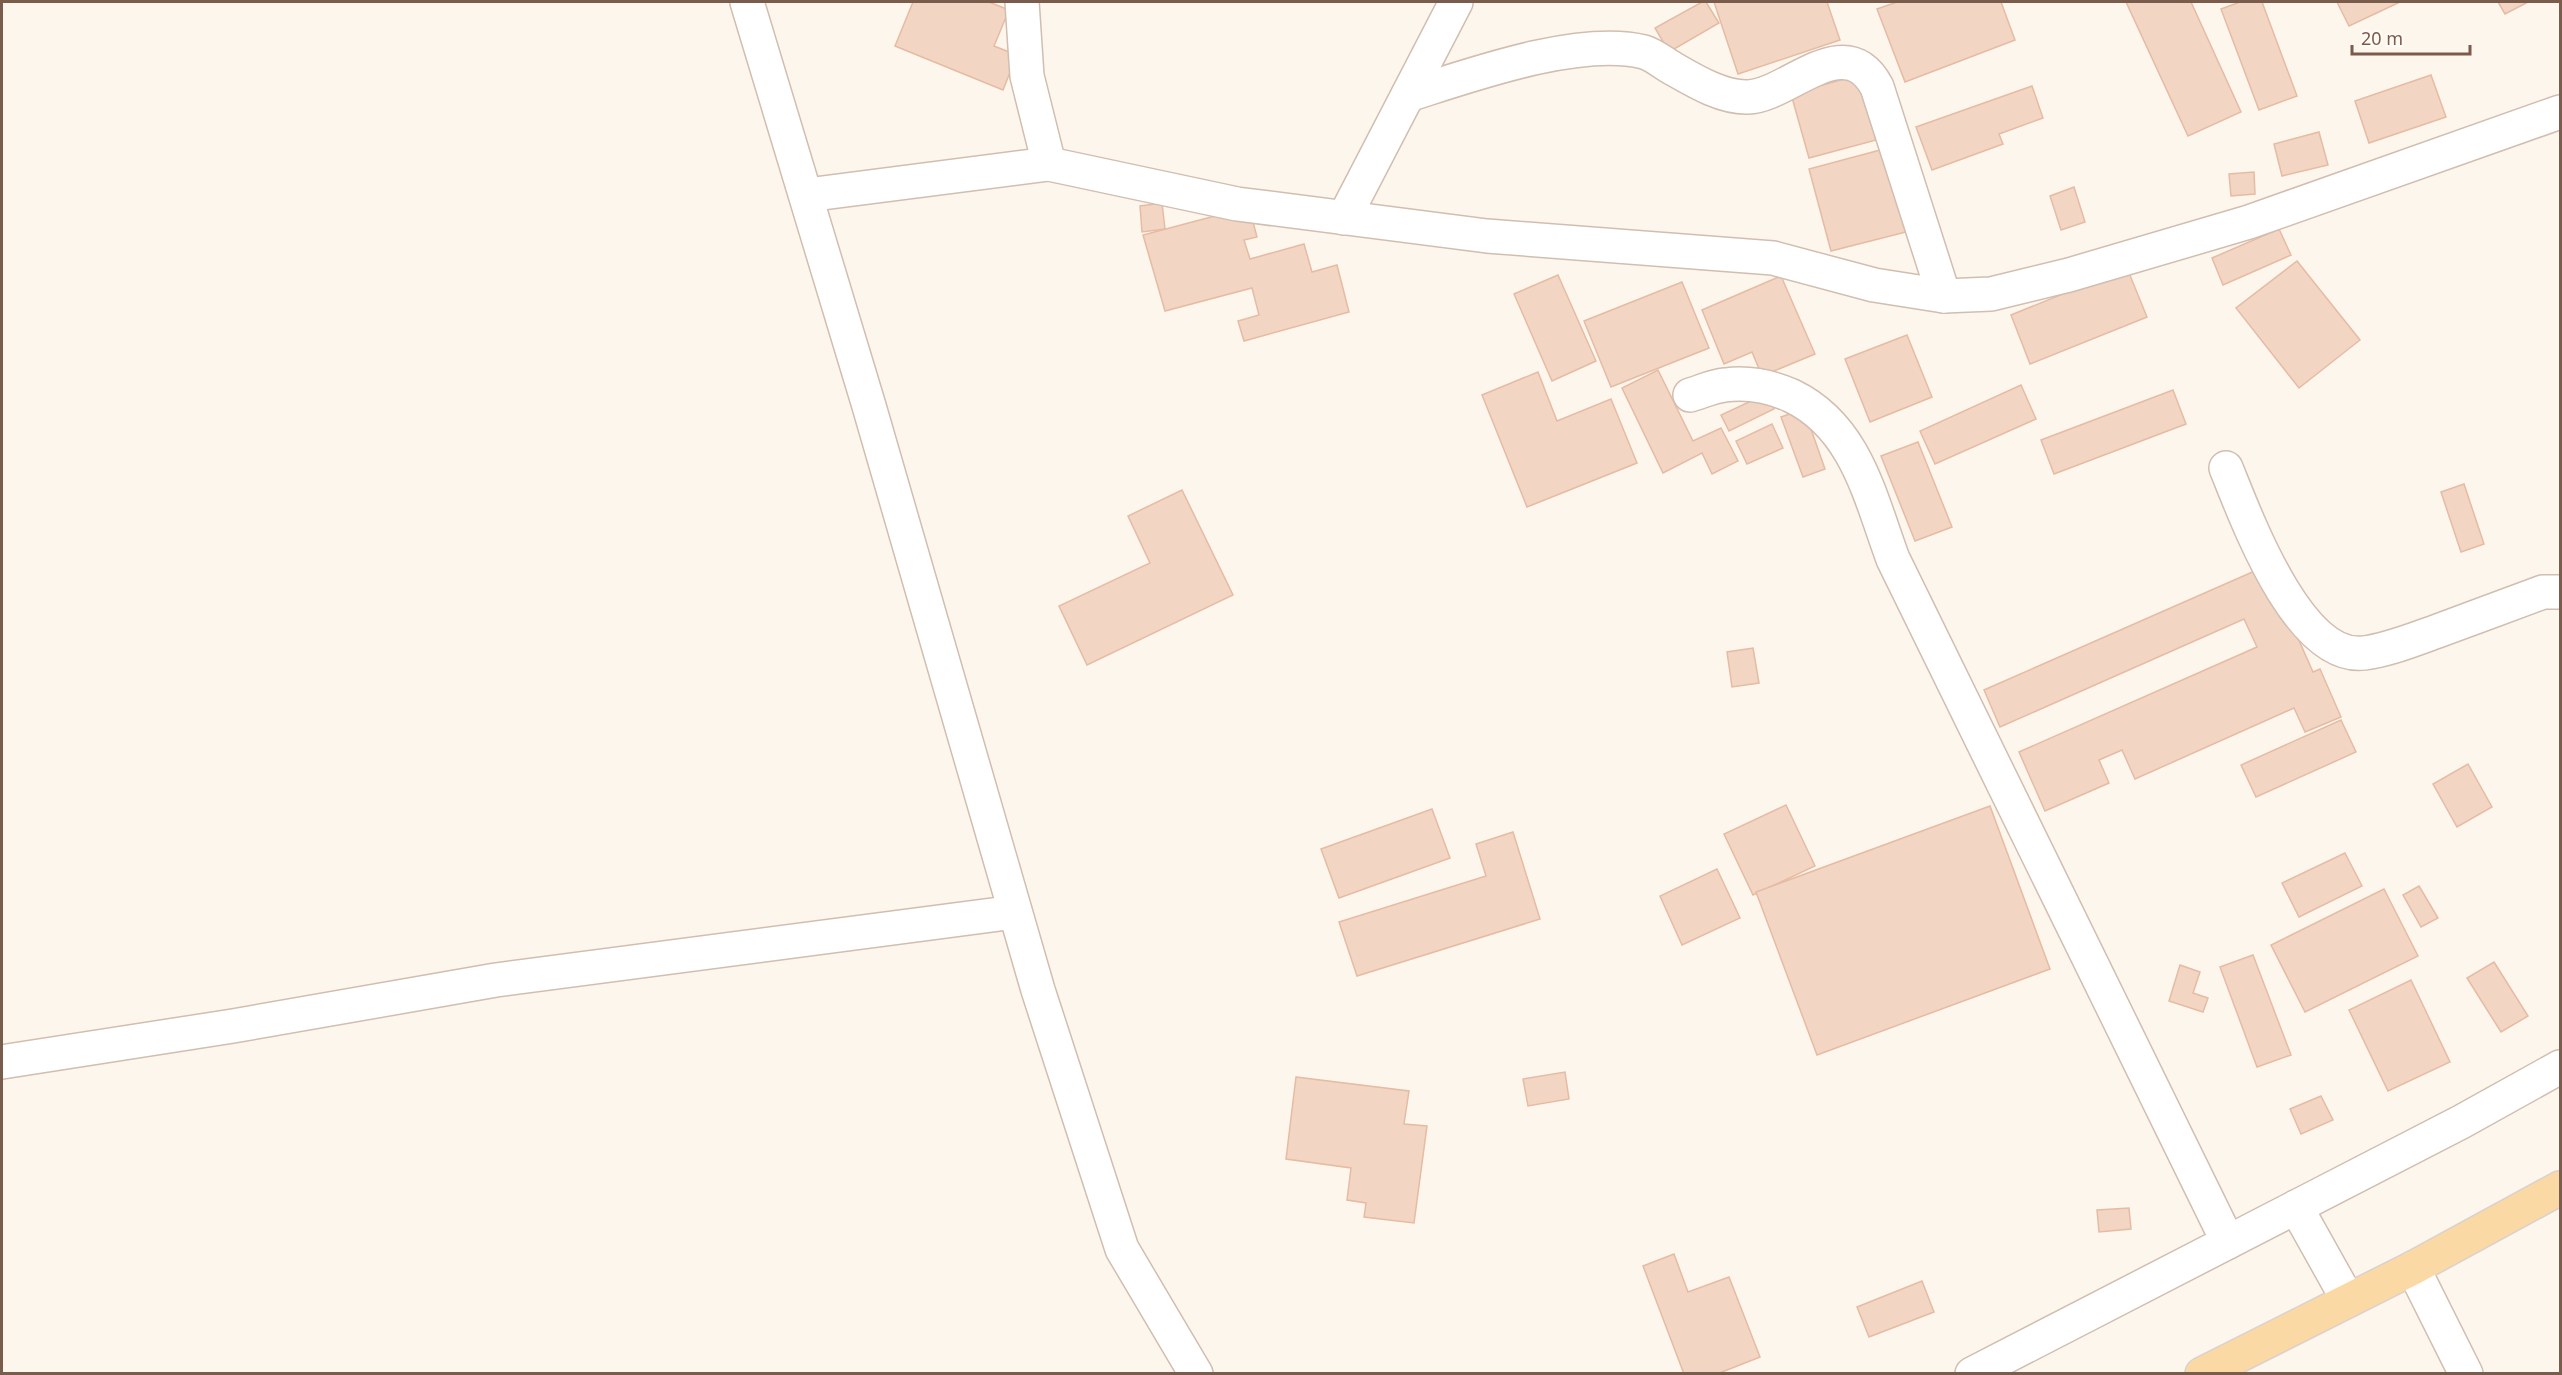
<svg xmlns="http://www.w3.org/2000/svg" width="2562" height="1375" font-family="'Noto Sans',sans-serif">
  <rect width="100%" height="100%" fill="#fdf6ec"/>
  <!-- building -->
  <g fill="#f3d5c3" stroke="#e6bba3" stroke-width="1.5">
    <polygon points="913,2 989,2 1009,10 994,46 1017,55 1003,90 895,46"/>
    <polygon points="1702,2 1706,2 1719,23 1669,52 1655,28"/>
    <polygon points="1714,2 1827,2 1840,40 1738,74"/>
    <polygon points="1897,2 2001,2 2015,40 1905,82 1877,9"/>
    <polygon points="2126,2 2191,2 2241,112 2188,136"/>
    <polygon points="2240,2 2262,2 2297,96 2259,110 2221,9"/>
    <polygon points="2337,2 2400,2 2349,26"/>
    <polygon points="2498,2 2528,2 2505,14"/>
    <polygon points="1858,75 1876,140 1809,158 1791,94"/>
    <polygon points="2431,75 2446,117 2369,143 2355,101"/>
    <polygon points="2032,86 2043,118 1999,134 2003,144 1932,170 1916,127"/>
    <polygon points="2319,132 2328,165 2282,176 2274,144"/>
    <polygon points="1884,149 1906,232 1831,251 1809,169"/>
    <polygon points="2254,172 2255,194 2231,196 2229,174"/>
    <polygon points="2074,187 2085,222 2061,230 2050,196"/>
    <polygon points="1162,203 1165,229 1142,232 1140,206"/>
    <polygon points="1249,207 1257,237 1244,240 1250,259 1304,244 1312,272 1337,265 1349,312 1244,341 1238,321 1259,315 1252,288 1165,311 1143,235"/>
    <polygon points="2279,229 2291,255 2223,285 2212,258"/>
    <polygon points="2297,261 2360,340 2299,388 2236,308"/>
    <polygon points="2127,268 2147,317 2030,364 2011,315"/>
    <polygon points="1558,275 1596,361 1552,381 1514,294"/>
    <polygon points="1781,276 1815,354 1762,376 1752,352 1724,364 1702,310"/>
    <polygon points="1682,282 1709,348 1611,387 1584,321"/>
    <polygon points="1907,335 1932,397 1870,422 1845,359"/>
    <polygon points="1658,370 1693,441 1721,428 1738,461 1712,474 1702,453 1663,473 1622,388"/>
    <polygon points="1538,372 1557,421 1611,399 1637,463 1527,507 1482,395"/>
    <polygon points="2021,385 2036,419 1935,464 1920,431"/>
    <polygon points="2173,390 2186,424 2054,474 2041,440"/>
    <polygon points="1766,394 1774,409 1729,431 1721,415"/>
    <polygon points="1804,409 1825,469 1803,477 1781,417"/>
    <polygon points="1772,424 1783,448 1747,464 1736,441"/>
    <polygon points="1918,442 1952,527 1915,541 1881,456"/>
    <polygon points="2464,484 2484,544 2461,552 2441,492"/>
    <polygon points="1182,490 1233,595 1087,665 1059,606 1150,563 1128,516"/>
    <polygon points="2266,566 2313,672 2320,669 2341,717 2305,732 2294,708 2135,779 2122,750 2099,760 2109,783 2045,811 2019,752 2257,647 2244,619 2000,727 1984,690"/>
    <polygon points="1753,648 1759,683 1732,687 1727,652"/>
    <polygon points="2341,720 2356,752 2256,797 2241,765"/>
    <polygon points="2468,764 2492,807 2457,827 2433,784"/>
    <polygon points="1786,805 1815,866 1753,895 1724,834"/>
    <polygon points="1990,806 2050,969 1817,1055 1756,892"/>
    <polygon points="1432,809 1450,858 1339,898 1321,849"/>
    <polygon points="1513,832 1540,919 1357,976 1339,922 1486,876 1476,844"/>
    <polygon points="2345,853 2362,886 2299,917 2282,883"/>
    <polygon points="1717,869 1740,918 1682,945 1660,896"/>
    <polygon points="2419,886 2438,918 2421,927 2403,895"/>
    <polygon points="2384,889 2418,956 2305,1012 2271,945"/>
    <polygon points="2253,955 2291,1055 2257,1067 2220,967"/>
    <polygon points="2494,962 2528,1016 2501,1032 2467,978"/>
    <polygon points="2180,965 2200,972 2193,993 2208,998 2203,1012 2169,1001"/>
    <polygon points="2411,980 2450,1062 2388,1091 2349,1010"/>
    <polygon points="1565,1072 1569,1099 1528,1106 1523,1079"/>
    <polygon points="1296,1077 1409,1091 1404,1124 1427,1126 1414,1223 1364,1217 1366,1203 1347,1200 1351,1168 1286,1159"/>
    <polygon points="2321,1096 2333,1120 2301,1134 2290,1109"/>
    <polygon points="2129,1208 2131,1229 2099,1232 2097,1210"/>
    <polygon points="1674,1254 1688,1292 1729,1277 1760,1357 1717,1374 1684,1374 1643,1266"/>
    <polygon points="1922,1281 1934,1312 1869,1337 1857,1307"/>
  </g>
  <g fill="none" stroke-linecap="round" stroke-linejoin="round">
    <!-- minor casing -->
    <g stroke="#d1beb0" stroke-width="36">
      <g id="minor">
        <polyline points="747,2 869,406 1038,990 1122,1249 1196,1374"/>
        <polyline points="1022,2 1027,76 1049,164 1237,204 1487,236 1773,258 1874,285 1944,296 1991,294 2069,275 2249,222 2560,112"/>
        <path d="M 1408,95 C 1471,75 1579,36 1644,52 C 1654,55 1663,63 1672,68 C 1693,80 1722,98 1748,97 C 1788,96 1845,27 1877,87 L 1944,296"/>
        <polyline points="807,195 1049,164"/>
        <polyline points="1344,218 1456,2"/>
        <path d="M 1690,395 C 1701,392 1713,386 1725,385 C 1749,382 1770,386 1792,396 C 1856,427 1870,497 1893,559 L 2228,1242"/>
        <path d="M 2226,468 C 2246,517 2298,661 2364,653 C 2388,650 2412,640 2435,632 C 2471,619 2507,605 2543,592 L 2560,592"/>
        <polyline points="2,1062 233,1026 496,980 1015,912"/>
        <polyline points="2296,1207 2348,1300"/>
        <polyline points="2413,1268 2466,1374"/>
        <polyline points="1972,1374 2461,1122 2560,1067"/>
      </g>
    </g>
    <!-- major casing -->
    <g stroke="#dad1cd" stroke-width="36">
      <polyline id="major" points="2202,1374 2413,1268 2560,1188"/>
    </g>
    <!-- minor -->
    <use href="#minor" stroke="#fff" stroke-width="33"/>
    <!-- major -->
    <use href="#major" stroke="#fbd9a5" stroke-width="33"/>
  </g>
  <!-- border -->
  <rect width="2562" height="1375" fill="none" stroke="#7a5c4d" stroke-width="6"/>
  <!-- scale -->
  <path d="M2352 45v9h118v-9" fill="none" stroke="#7a5c4d" stroke-width="3"/>
  <text x="2361" y="45" font-size="18" fill="#7a5c4d" stroke="#fffaf3" stroke-width="4.5" paint-order="stroke">20 m</text>
</svg>
